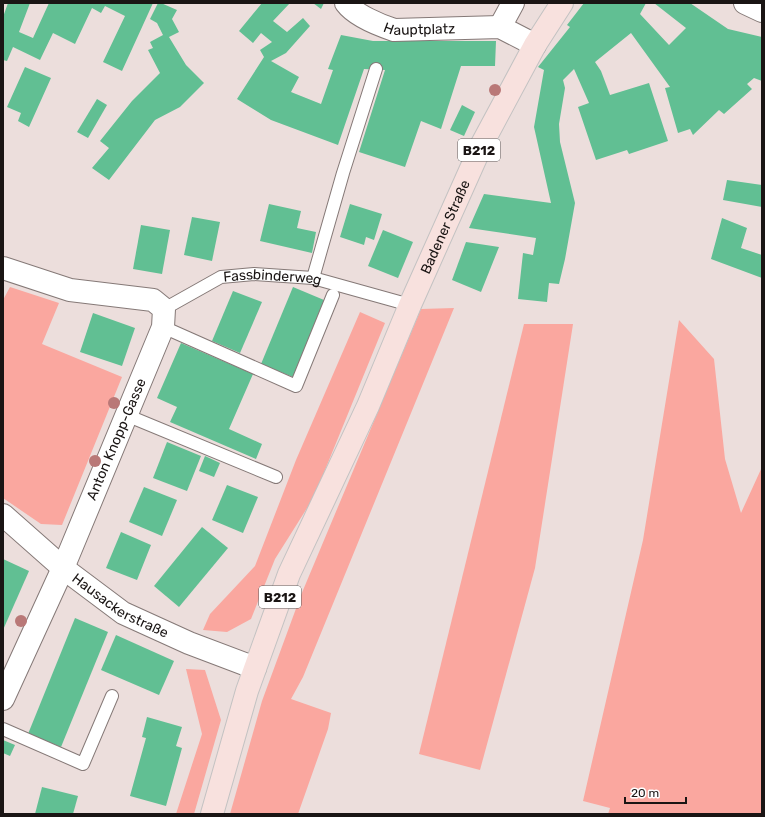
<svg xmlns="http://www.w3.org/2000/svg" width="765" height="817" font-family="Rubik,sans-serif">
  <rect width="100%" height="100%" fill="#ecdedc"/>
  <!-- green -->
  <g fill="#faa79f">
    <polygon points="10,287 59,303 42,344 122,377 62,525 41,524 3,498 3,300"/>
    <polygon points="454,308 303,677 291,699 331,713 328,729 298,814 230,814 262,701 301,595 421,309"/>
    <polygon points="360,312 385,323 314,497 275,559 251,619 227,632 203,630 210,614 255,566 296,460"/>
    <polygon points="679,320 714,359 725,459 741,513 762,467 762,814 608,814 610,808 583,801 643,540"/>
    <polygon points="524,324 573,324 535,568 480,770 419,754"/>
    <polygon points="186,669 205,670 221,720 194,814 176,814 202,734"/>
  </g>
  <!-- building -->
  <g fill="#61bf93">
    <polygon points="8,3 30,3 19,32 33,38 49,3 153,3 122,71 103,62 125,16 105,6 101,13 92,8 75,44 53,33 40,60 13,47 7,61 3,60 3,17"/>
    <polygon points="158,3 161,3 177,10 172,19 179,32 169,37 186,65 204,83 180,107 155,120 109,180 92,168 109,148 100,141 132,101 160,73 148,50 153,48 150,42 163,35 157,23 150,19"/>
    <polygon points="262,3 290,3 273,21 287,32 303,18 310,26 286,53 271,61 299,77 291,92 321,104 333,70 328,69 341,35 373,41 496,41 495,66 461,66 441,129 421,121 405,167 359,152 385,70 364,69 338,145 271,120 237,99 264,57 260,50 272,42 261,33 253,43 239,31"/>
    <polygon points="313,3 324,3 321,9"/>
    <polygon points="584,3 646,3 640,14 669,45 686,28 654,3 690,3 728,29 762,37 762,81 754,78 747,84 752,89 724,114 719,110 693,135 690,129 678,133 665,88 670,87 631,33 595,62 601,71 610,95 649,83 668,141 629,154 627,150 596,160 578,107 589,103 574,69 563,80 565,88 559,124 560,142 575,203 565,259 559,284 549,283 547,302 518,299 523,253 533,255 536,238 469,228 484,194 551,203 534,127 544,70 538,67 570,27 567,25"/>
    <polygon points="25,67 51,78 29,127 18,121 21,113 7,107"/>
    <polygon points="97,99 107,105 88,138 77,132"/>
    <polygon points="462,105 475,112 464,136 450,130"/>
    <polygon points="727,180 762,185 762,207 723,200"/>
    <polygon points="269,204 301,211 297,228 316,232 312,253 260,241"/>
    <polygon points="350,204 382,214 374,240 366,237 364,245 340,237"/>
    <polygon points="192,217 220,222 212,261 184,255"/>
    <polygon points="722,218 747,228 741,248 762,255 762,278 711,259"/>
    <polygon points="141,225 170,230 162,274 133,269"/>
    <polygon points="383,230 413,242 398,278 368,266"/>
    <polygon points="466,242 499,247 481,292 452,280"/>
    <polygon points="293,287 324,300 293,377 261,364"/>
    <polygon points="233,291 262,302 240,353 212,341"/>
    <polygon points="93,313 135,328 122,366 80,352"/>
    <polygon points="181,343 253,374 229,429 262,444 256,459 170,422 177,407 157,398"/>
    <polygon points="167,442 201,456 187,491 153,478"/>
    <polygon points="205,456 220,463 214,477 199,471"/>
    <polygon points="227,485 258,497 243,533 212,520"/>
    <polygon points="144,487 177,500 162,536 129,522"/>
    <polygon points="202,527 228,548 179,607 154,586"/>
    <polygon points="121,532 151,545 137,580 106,568"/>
    <polygon points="3,559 29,571 3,630"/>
    <polygon points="75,618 108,632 61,747 28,734"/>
    <polygon points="116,635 174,661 159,695 101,670"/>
    <polygon points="147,717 182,727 176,746 182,748 166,806 130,796 146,738 142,737"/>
    <polygon points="3,740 15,745 10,756 3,753"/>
    <polygon points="42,787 78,796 73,814 35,814"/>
  </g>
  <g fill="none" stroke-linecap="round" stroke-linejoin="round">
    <!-- service casing -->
    <g stroke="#857977" stroke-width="14">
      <g id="service">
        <polyline points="313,278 343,173 376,69"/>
        <path id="s1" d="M 164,309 L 221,277 L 254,274 L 313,278 L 410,305"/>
        <polyline points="163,327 296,386 333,295"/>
        <polyline points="126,415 276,477"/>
        <polyline points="3,729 83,764 112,696"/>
      </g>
    </g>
    <!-- minor casing -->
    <g stroke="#857977" stroke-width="24">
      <g id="minor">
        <path id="s2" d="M 346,3 C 355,15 379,25 394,30 L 500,27 L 535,45"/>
        <polyline points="745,3 762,11"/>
        <polyline points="500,27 513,3"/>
        <polyline points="3,268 70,290 153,300 164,309 163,327 63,568 3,699"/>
        <path id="s3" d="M 3,515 L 63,568 L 123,613 L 189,643 L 255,668"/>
      </g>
    </g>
    <!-- primary casing -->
    <g stroke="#c3c2c2" stroke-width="24">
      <g id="primary">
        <path id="s4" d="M 212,814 L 247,691 L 289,574 L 368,406 L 410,305 L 482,144 L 535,45 L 562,3"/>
      </g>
    </g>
    <!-- service -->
    <use href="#service" stroke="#fff" stroke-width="12"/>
    <!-- minor -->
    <use href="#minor" stroke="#fff" stroke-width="22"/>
    <!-- primary -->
    <use href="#primary" stroke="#f8e1de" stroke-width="22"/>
  </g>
  <!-- trees -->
  <g fill="#b97877">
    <circle cx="495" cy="90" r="6"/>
    <circle cx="464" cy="151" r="6"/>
    <circle cx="114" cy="403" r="6"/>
    <circle cx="95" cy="461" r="6"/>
    <circle cx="21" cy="621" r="6"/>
  </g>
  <g text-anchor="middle" stroke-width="3" stroke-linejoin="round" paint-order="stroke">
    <!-- shield labels -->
    <g fill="#fff" stroke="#5f5b5a" stroke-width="1">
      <rect x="458" y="139" width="42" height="22" rx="3"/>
      <rect x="259" y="586" width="42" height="22" rx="3"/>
    </g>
    <g font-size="13" font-weight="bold" fill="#1a1514">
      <text x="479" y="155">B212</text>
      <text x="280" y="602">B212</text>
    </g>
    <!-- street labels -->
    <g font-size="14" fill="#1a1514" stroke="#fff">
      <text dy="5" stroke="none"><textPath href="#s2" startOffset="81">Hauptplatz</textPath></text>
      <text dy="5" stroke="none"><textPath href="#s4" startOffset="633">Badener Straße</textPath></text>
      <text dy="5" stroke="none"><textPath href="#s1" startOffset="117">Fassbinderweg</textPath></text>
      <text transform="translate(116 439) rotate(-67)" y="5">Anton Knopp-Gasse</text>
      <text dy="5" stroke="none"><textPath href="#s3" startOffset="149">Hausackerstraße</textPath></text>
    </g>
  </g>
  <!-- border -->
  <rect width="765" height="817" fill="none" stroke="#1a1514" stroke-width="8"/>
  <!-- scale -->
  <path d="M625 797v6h61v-6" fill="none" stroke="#1a1514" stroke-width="2"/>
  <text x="631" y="797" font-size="12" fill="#1a1514" stroke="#ffffff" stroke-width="3" paint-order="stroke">20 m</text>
</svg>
